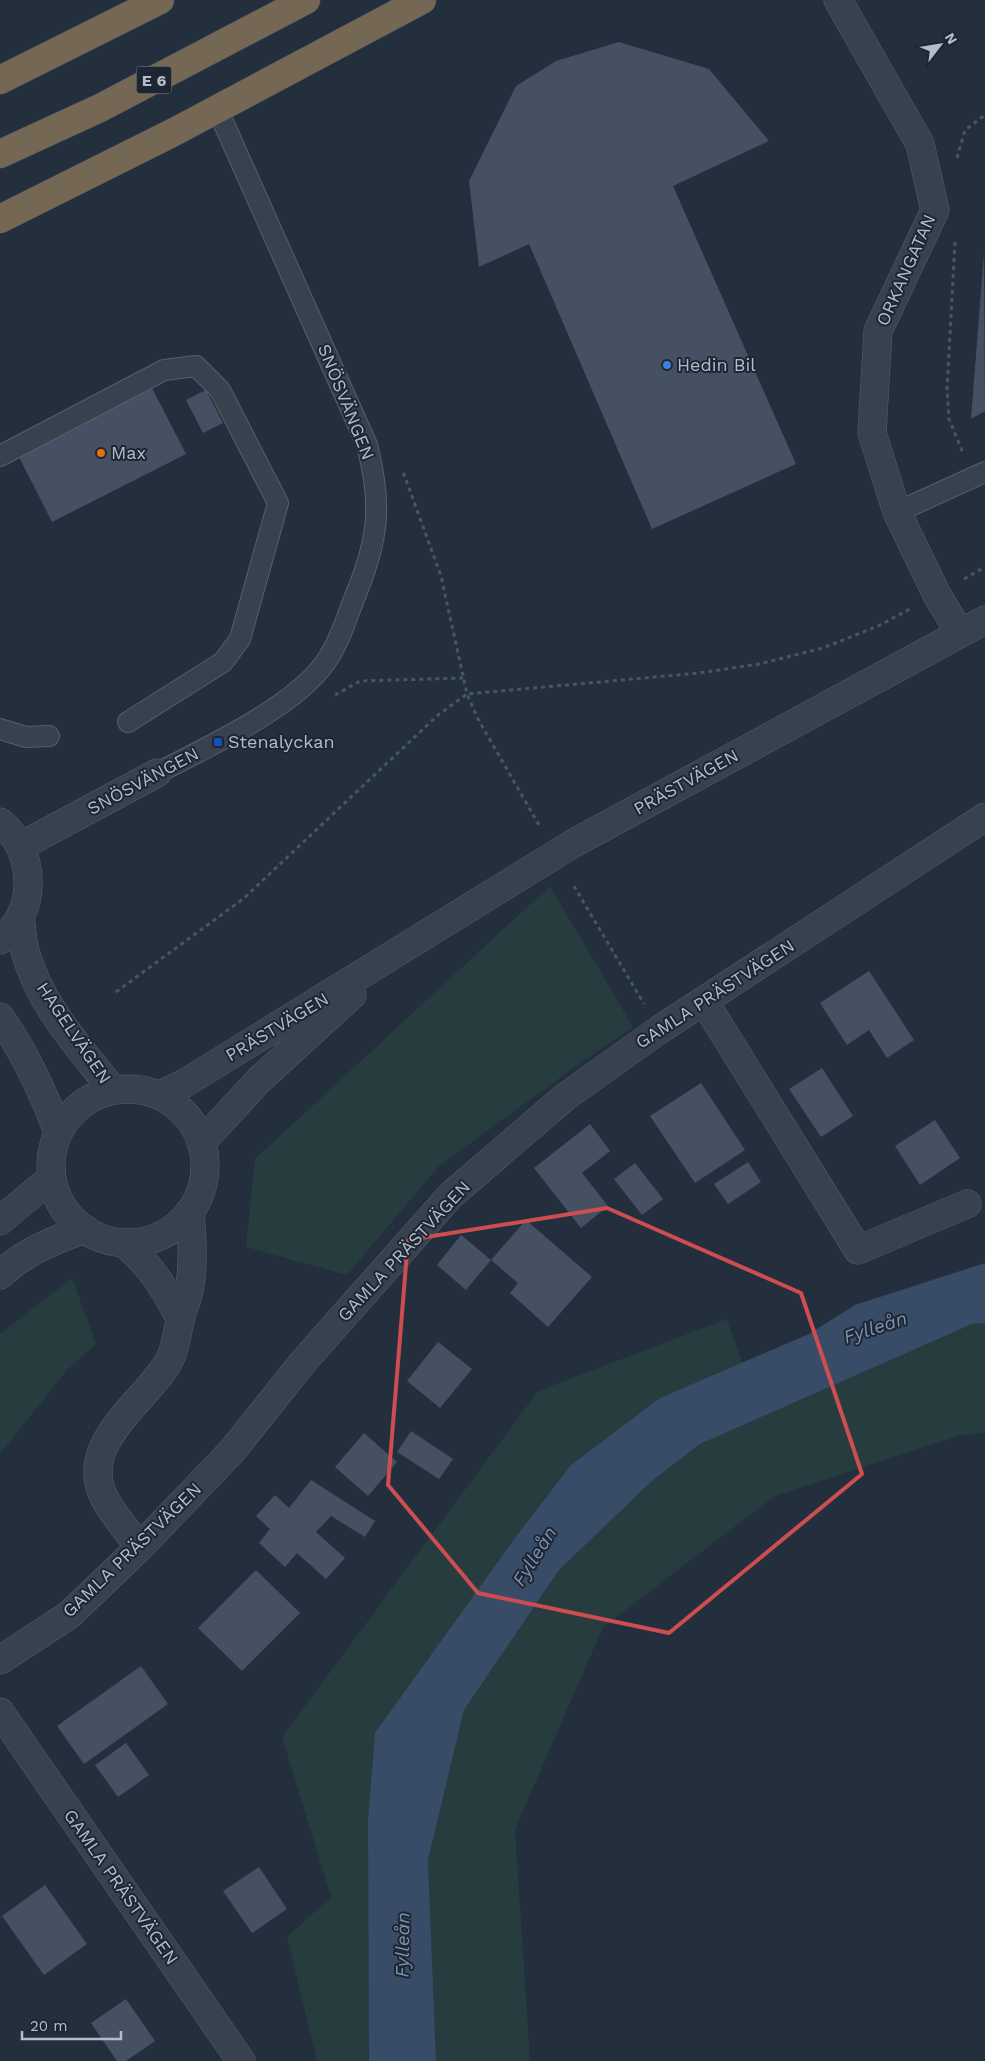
<svg xmlns="http://www.w3.org/2000/svg" width="985" height="2061" font-family="'Work Sans',sans-serif">
  <rect width="100%" height="100%" fill="#242f3e"/>
  <!-- green -->
  <g fill="#263c3f">
    <polygon points="550,886 633,1027 572,1069 438,1167 347,1275 246,1247 255,1159"/>
    <polygon points="72,1278 96,1344 68,1369 0,1454 0,1334"/>
    <polygon points="727,1319 742,1363 660,1398 375,1733 368,1820 369,2061 317,2061 287,1937 331,1897 282,1737 538,1391"/>
    <polygon points="985,1323 985,1433 958,1436 775,1496 603,1627 515,1829 530,2061 436,2061 428,1860 464,1710 559,1570 652,1481 700,1444 972,1324"/>
  </g>
  <!-- water -->
  <polygon fill="#394c67" points="985,1263 985,1323 972,1324 700,1444 652,1481 559,1570 464,1710 428,1860 436,2061 369,2061 368,1820 375,1733 515,1538 571,1465 660,1398 809,1334 855,1305"/>
  <!-- building -->
  <g fill="#455162">
    <polygon points="619,42 709,69 769,141 673,186 796,464 652,529 529,244 479,267 469,181 516,86 556,61"/>
    <polygon points="984,253 985,411 971,419"/>
    <polygon points="150,384 186,454 52,522 16,451"/>
    <polygon points="206,390 223,423 203,433 186,400"/>
    <polygon points="869,971 914,1040 887,1058 869,1030 847,1045 820,1003"/>
    <polygon points="822,1068 853,1116 821,1137 789,1089"/>
    <polygon points="701,1083 745,1150 695,1183 650,1116"/>
    <polygon points="935,1120 960,1158 920,1185 895,1146"/>
    <polygon points="590,1124 610,1151 582,1173 608,1206 581,1228 534,1168"/>
    <polygon points="748,1162 761,1182 728,1204 714,1184"/>
    <polygon points="635,1163 663,1199 642,1215 614,1179"/>
    <polygon points="526,1220 592,1277 548,1327 510,1293 518,1283 491,1260"/>
    <polygon points="461,1235 491,1260 466,1290 437,1265"/>
    <polygon points="438,1342 472,1369 440,1408 407,1381"/>
    <polygon points="411,1431 453,1459 439,1479 397,1452"/>
    <polygon points="364,1433 397,1462 368,1496 335,1467"/>
    <polygon points="311,1480 375,1521 365,1537 331,1516 316,1532 345,1558 326,1579 297,1553 285,1567 259,1543 270,1529 256,1516 275,1495 289,1508"/>
    <polygon points="256,1570 300,1613 242,1671 198,1628"/>
    <polygon points="141,1666 168,1704 84,1764 57,1726"/>
    <polygon points="126,1743 149,1775 118,1797 95,1765"/>
    <polygon points="259,1867 287,1909 252,1933 223,1891"/>
    <polygon points="45,1885 87,1944 44,1975 2,1916"/>
    <polygon points="126,1999 155,2041 126,2061 117,2061 91,2023"/>
  </g>
  <g fill="none" stroke-linecap="round" stroke-linejoin="round">
    <!-- service casing -->
    <g stroke="#565f6c" stroke-width="22">
      <g id="service">
        <polyline points="0,456 164,370 196,366 220,390 278,503 240,639 223,662 128,722"/>
        <polyline points="897,512 985,472"/>
        <polyline points="0,729 26,737 49,736"/>
        <path d="M 157,773 C 206,748 297,706 327,660 C 341,639 347,616 356,594 C 379,538 382,503 367,445 L 224,124"/>
      </g>
    </g>
    <!-- minor casing -->
    <g stroke="#565f6c" stroke-width="29">
      <g id="minor">
        <polyline points="838,0 920,144 935,210 878,331 872,433 897,512 937,595 960,633"/>
        <path d="M 0,822 C 36,849 39,913 0,940"/>
        <polyline points="21,846 157,773"/>
        <polyline points="704,1001 858,1250 967,1204"/>
        <path d="M 124,1243 C 152,1267 163,1286 180,1318"/>
        <path d="M 140,1547 C 128,1532 115,1517 106,1501 C 74,1445 145,1403 169,1361 C 176,1348 177,1334 180,1320 C 182,1310 187,1301 189,1291 C 194,1265 192,1238 190,1211"/>
        <polyline points="0,1660 69,1615 140,1547 232,1451 303,1362 451,1195 565,1097 659,1030 985,817"/>
        <polyline points="0,1712 241,2061"/>
      </g>
    </g>
    <!-- tertiary casing -->
    <g stroke="#565f6c" stroke-width="29">
      <g id="tertiary">
        <path d="M 20,917 C 22,928 22,940 25,951 C 39,1004 80,1048 113,1090"/>
        <path d="M 0,1017 C 25,1053 43,1091 58,1132"/>
        <circle cx="128" cy="1166" r="77"/>
        <polyline points="160,1095 185,1083 574,843 985,620"/>
        <polyline points="201,1143 259,1080 352,995"/>
        <polyline points="0,1221 51,1178"/>
        <path d="M 0,1275 C 24,1252 54,1240 85,1229"/>
      </g>
    </g>
    <!-- motorway casing -->
    <g stroke="#434c59" stroke-width="29">
      <g id="motorway">
        <polyline points="0,80 160,0"/>
        <polyline points="0,154 100,108 306,0"/>
        <polyline points="0,219 174,132 422,0"/>
      </g>
    </g>
    <!-- path -->
    <g stroke="#44595c" stroke-width="3" stroke-dasharray="4 4" stroke-linecap="butt">
      <polyline points="957,158 965,130 985,115"/>
      <polyline points="955,242 947,389 949,419 963,453"/>
      <polyline points="964,579 985,567"/>
      <polyline points="335,695 360,681 463,678"/>
      <polyline points="539,825 478,719 467,694 699,673 759,664 823,648 878,626 910,609"/>
      <polyline points="574,886 644,1004"/>
      <polyline points="116,992 243,899 438,715 467,694 441,576 402,469"/>
    </g>
    <!-- service -->
    <use href="#service" stroke="#38414e" stroke-width="20"/>
    <!-- minor -->
    <use href="#minor" stroke="#38414e" stroke-width="28"/>
    <!-- tertiary -->
    <use href="#tertiary" stroke="#38414e" stroke-width="28"/>
    <!-- motorway -->
    <use href="#motorway" stroke="#746855" stroke-width="28"/>
  </g>
  <!-- marked area -->
  <path fill="none" stroke="#ce4d50" stroke-width="4" stroke-linejoin="round" d="M 607,1208 L 801,1293 L 862,1474 L 669,1633 L 478,1593 L 388,1485 L 408,1240 Z"/>
  <!-- markers -->
  <circle fill="#3f7fe0" stroke="#1d2633" stroke-width="2" cx="667" cy="365" r="5"/>
  <circle fill="#e8710a" stroke="#1d2633" stroke-width="2" cx="101" cy="453" r="5"/>
  <rect fill="#1a4fb4" stroke="#1d2633" stroke-width="2" x="213" y="737" width="10" height="10" rx="2.5"/>
  <g text-anchor="middle" stroke-width="4" stroke-linejoin="round" paint-order="stroke">
    <!-- shield labels -->
    <rect fill="#1d2633" stroke="#878f9c" stroke-width="1" x="136.5" y="66.5" width="35" height="27" rx="4"/>
    <g font-size="16" font-weight="bold" fill="#b4bcc9">
      <text x="154" y="86">E 6</text>
    </g>
    <!-- street labels -->
    <g font-size="18" fill="#b4bcc9" stroke="#1d2633">
      <text transform="translate(906 270) rotate(-66)" y="6">ORKANGATAN</text>
      <text transform="translate(346 402) rotate(68)" y="6">SNÖSVÄNGEN</text>
      <text transform="translate(143 781) rotate(-28)" y="6">SNÖSVÄNGEN</text>
      <text transform="translate(686 782) rotate(-29)" y="6">PRÄSTVÄGEN</text>
      <text transform="translate(715 994) rotate(-33)" y="6">GAMLA PRÄSTVÄGEN</text>
      <text transform="translate(277 1027) rotate(-31)" y="6">PRÄSTVÄGEN</text>
      <text transform="translate(74 1033) rotate(56)" y="6">HAGELVÄGEN</text>
      <text transform="translate(404 1251) rotate(-47)" y="6">GAMLA PRÄSTVÄGEN</text>
      <text transform="translate(132 1550) rotate(-44)" y="6">GAMLA PRÄSTVÄGEN</text>
      <text transform="translate(121 1887) rotate(55)" y="6">GAMLA PRÄSTVÄGEN</text>
    </g>
    <!-- poi labels -->
    <g font-size="18" fill="#b4bcc9" stroke="#1d2633" text-anchor="start">
      <text x="677" y="371">Hedin Bil</text>
      <text x="111" y="459">Max</text>
      <text x="228" y="748">Stenalyckan</text>
    </g>
    <!-- water labels -->
    <g font-size="19" font-style="italic" fill="#7c92b1" stroke="#1d2633">
      <text transform="translate(875 1327) rotate(-18)" y="7">Fylleån</text>
      <text transform="translate(534 1556) rotate(-58)" y="7">Fylleån</text>
      <text transform="translate(402 1945) rotate(-89)" y="7">Fylleån</text>
    </g>
  </g>
  <!-- north arrow -->
  <g transform="translate(940 45) rotate(59)" stroke="#1d2633" stroke-width="4" paint-order="stroke">
  <path d="M0-4L9 19L0 12L-9 19Z" fill="#b4bcc9"/>
  <text y="-8" font-size="14" font-weight="bold" text-anchor="middle" fill="#b4bcc9">N</text>
  </g>
  <!-- scale -->
  <path d="M22 2031v8h99v-8" fill="none" stroke="#b4bcc9" stroke-width="2.5"/>
  <text x="30" y="2031" font-size="15" fill="#b4bcc9" stroke="#1d2633" stroke-width="4" paint-order="stroke">20 m</text>
</svg>
